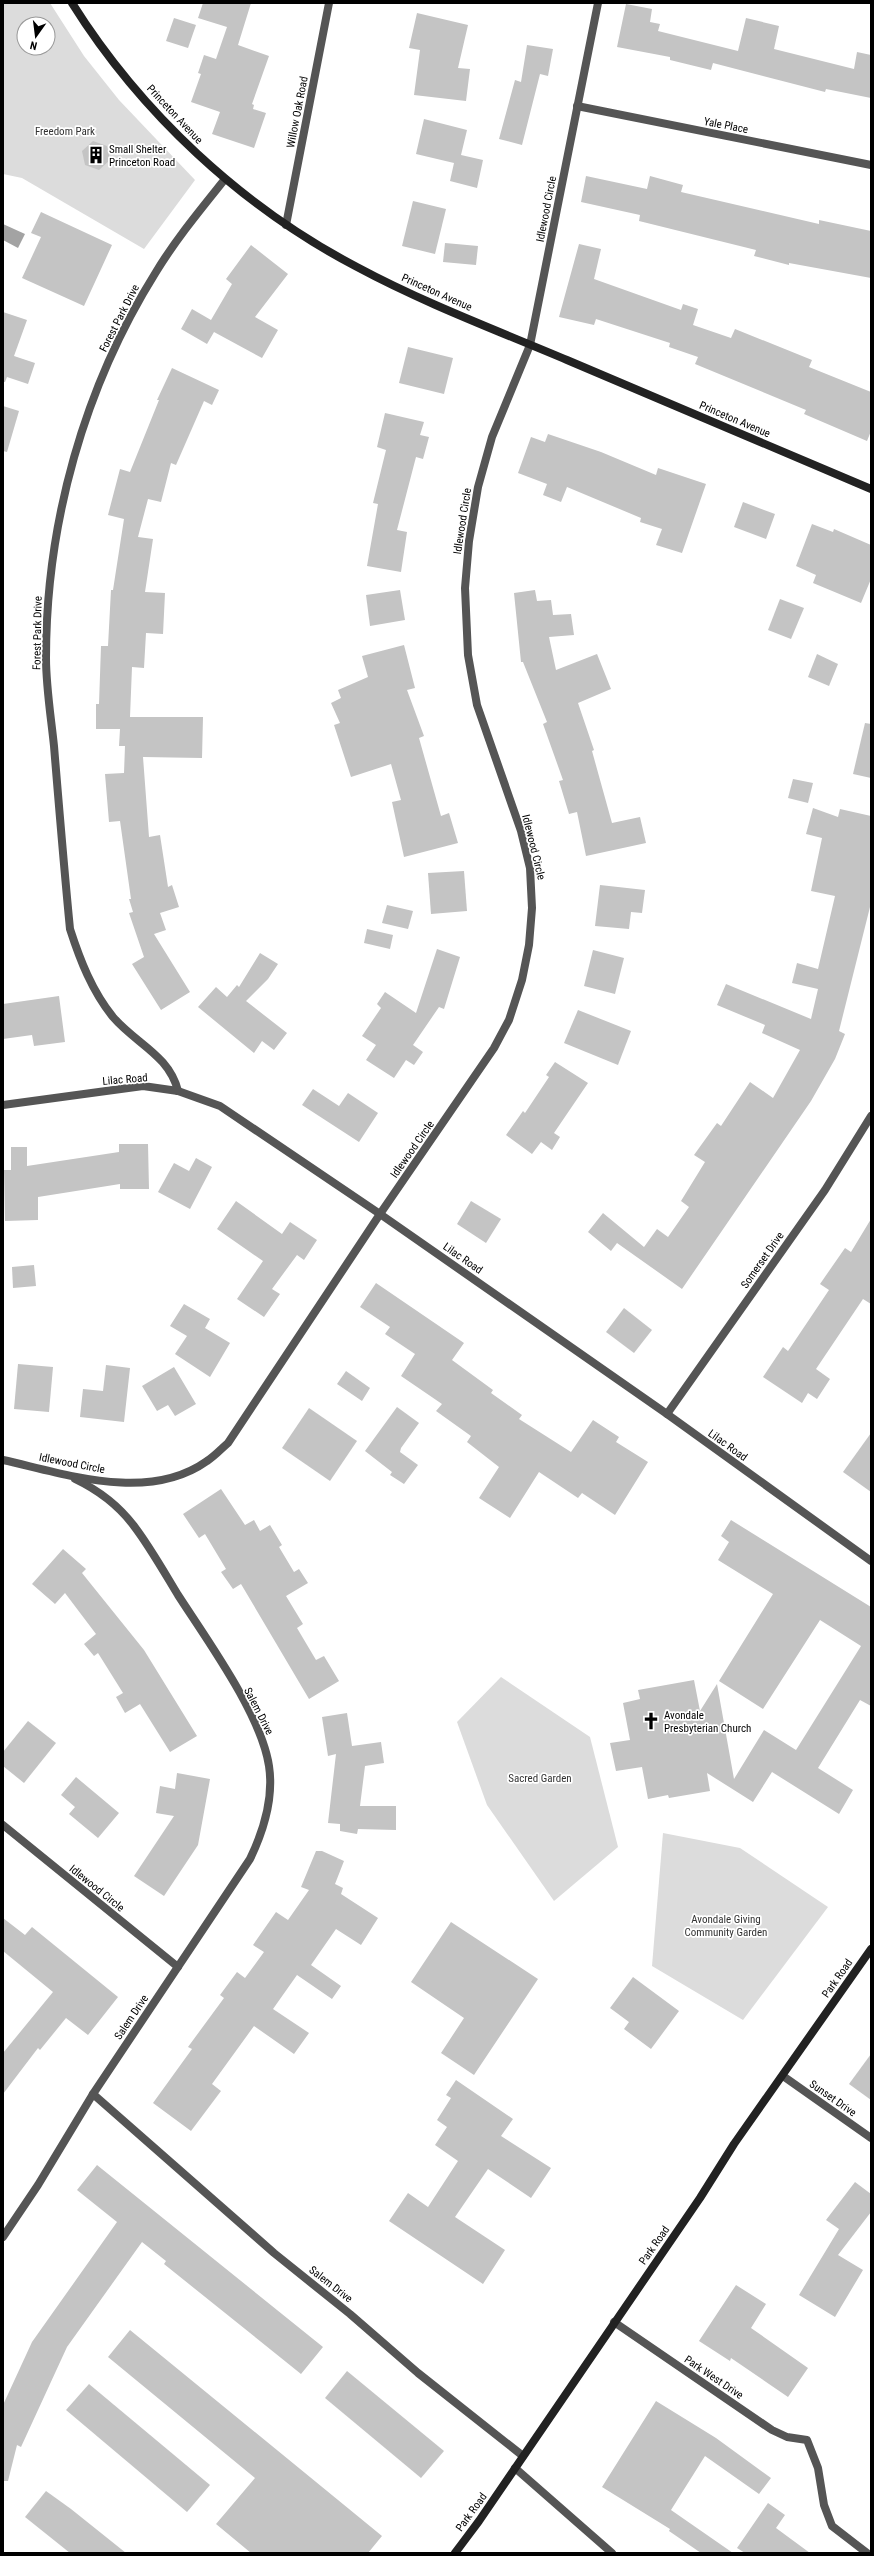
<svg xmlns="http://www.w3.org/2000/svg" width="874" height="2556" font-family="'Roboto Condensed',sans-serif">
  <rect width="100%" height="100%" fill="#fff"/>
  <!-- green -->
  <g fill="#dcdcdc" fill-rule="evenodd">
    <path d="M 3,3 L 50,3 L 84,56 L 119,100 L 195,180 L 144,249 L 22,178 L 3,174 ZM 24,24 L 48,24 L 48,48 L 24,48 Z"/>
    <polygon points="501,1677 590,1737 618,1847 554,1901 487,1805 457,1722"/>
    <polygon points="663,1833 740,1848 828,1907 743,2020 652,1966"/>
  </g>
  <!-- water -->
  <polygon fill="#a3a3a3" points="3,224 25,234 18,248 3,240"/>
  <!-- building -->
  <g fill="#c4c4c4">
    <polygon points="203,3 251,3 238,45 269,56 252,104 254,105 253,109 266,113 254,148 212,134 220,112 191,102 201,74 198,73 204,55 216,59 227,27 198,18"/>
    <polygon points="626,4 652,9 650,22 660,24 658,31 738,51 746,18 779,26 774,49 854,69 857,52 871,55 871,98 826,89 825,92 713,63 711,70 670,60 670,57 617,47"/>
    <polygon points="417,13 468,25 458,68 470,69 466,101 414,95 420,50 409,48"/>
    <polygon points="174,18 196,25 188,48 166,41"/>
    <polygon points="527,45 553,49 548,76 540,74 522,145 499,139 515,80 521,82"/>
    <polygon points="424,119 467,130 461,155 483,160 477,188 450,181 454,163 416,154"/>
    <polygon points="93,141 107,146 110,160 99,170 85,165 82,151"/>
    <polygon points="586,176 647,189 650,176 683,185 681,192 819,224 819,220 871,231 871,278 789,263 789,265 754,256 756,250 639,221 640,215 581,202"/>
    <polygon points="413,201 446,209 435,254 402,246"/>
    <polygon points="41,212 112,245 84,306 22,278 41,237 31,233"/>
    <polygon points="445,243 478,246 476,265 443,262"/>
    <polygon points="579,244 601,249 594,279 681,310 683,304 698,309 693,325 731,338 735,329 812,360 809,367 871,392 871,431 867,441 804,414 806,410 695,364 698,357 669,347 670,343 596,319 594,325 559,317"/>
    <polygon points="251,245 288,274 255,317 278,330 262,358 214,332 207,344 181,329 192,309 211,320 232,284 226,279"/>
    <polygon points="3,312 27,320 14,356 35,363 28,384 7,377 5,382 3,382"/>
    <polygon points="408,347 453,358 444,394 399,383"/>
    <polygon points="172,368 219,390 212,405 204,401 176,465 171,463 161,502 148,499 138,537 153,539 145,592 165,593 163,634 146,633 144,668 132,667 130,717 203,717 202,758 143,757 149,837 160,835 168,887 172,885 179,907 160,913 166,930 154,934 190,992 161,1010 132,964 144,957 129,913 133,912 129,899 131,899 120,821 109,822 105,774 124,773 125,746 119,746 120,729 96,729 96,704 99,704 101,646 108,646 111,590 113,590 124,519 108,515 120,469 130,472 159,400 157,400"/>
    <polygon points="3,406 19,411 7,452 3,451"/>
    <polygon points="385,413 424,422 420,435 429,437 423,459 416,457 397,530 407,532 401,572 367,566 378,504 373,503 386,450 377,447"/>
    <polygon points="548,434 601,452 656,475 658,468 706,484 682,553 656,545 662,529 640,522 641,518 567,487 561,502 543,495 547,484 518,473 531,437 545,442"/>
    <polygon points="743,502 775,514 766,539 734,527"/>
    <polygon points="812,524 833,532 834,529 871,545 871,579 861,603 813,583 816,575 796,566"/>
    <polygon points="400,590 405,620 370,626 366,595"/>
    <polygon points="535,590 537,601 551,600 553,615 571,614 574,635 549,637 556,670 597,654 611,689 578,703 594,750 592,751 612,823 640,817 646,843 586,856 577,812 569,814 559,781 563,780 543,724 547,722 523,662 521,662 514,593"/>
    <polygon points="780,599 804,608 791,639 768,630"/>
    <polygon points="404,645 415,688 407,690 424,736 419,738 441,816 449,813 458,843 404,857 392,802 401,800 391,764 351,777 334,725 340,723 331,703 341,698 338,690 368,677 362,656"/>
    <polygon points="817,654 838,664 829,686 808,677"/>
    <polygon points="865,723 871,724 871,778 853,774"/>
    <polygon points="793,779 813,783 808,803 788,798"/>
    <polygon points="813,808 838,817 840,809 871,816 871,903 839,1031 845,1034 835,1059 811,1101 682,1289 617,1243 611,1251 588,1232 603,1213 644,1247 657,1229 668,1237 689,1207 681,1201 705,1162 694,1155 717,1123 721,1126 750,1082 773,1098 800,1050 762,1033 765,1025 717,1005 726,984 811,1019 818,989 792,983 797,963 818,969 835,896 811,891 822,838 806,834"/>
    <polygon points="464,871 467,911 431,914 428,873"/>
    <polygon points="600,885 645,890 642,913 631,912 629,929 595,926"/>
    <polygon points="387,905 413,911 408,929 382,923"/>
    <polygon points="367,929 393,935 390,949 364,943"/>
    <polygon points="437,949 460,957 444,1009 439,1007 413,1045 423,1052 414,1065 406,1060 394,1078 366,1060 376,1045 362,1036 381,1008 377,1004 385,992 416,1013"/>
    <polygon points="593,950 624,958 615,994 584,986"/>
    <polygon points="260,953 278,964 268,979 246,1001 287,1033 274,1050 262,1041 254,1053 198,1007 216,987 227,997 237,985 239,987"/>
    <polygon points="59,996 65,1042 34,1046 32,1035 3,1039 3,1004"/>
    <polygon points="578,1010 631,1031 618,1065 564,1043"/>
    <polygon points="555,1062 588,1083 554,1133 560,1137 552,1150 541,1142 532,1154 506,1135 523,1111 525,1113 549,1077 546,1075"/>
    <polygon points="313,1089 339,1106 348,1093 378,1113 359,1142 302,1105"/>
    <polygon points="119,1144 148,1144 149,1189 120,1189 120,1184 38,1197 38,1220 5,1221 4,1170 11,1170 11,1147 27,1147 27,1166 119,1152"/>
    <polygon points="196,1158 212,1167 190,1209 158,1192 174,1163 189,1171"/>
    <polygon points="236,1201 282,1234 290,1222 317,1240 304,1260 297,1255 272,1289 280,1294 264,1317 237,1299 263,1261 217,1229"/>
    <polygon points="471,1201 501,1219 486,1243 457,1224"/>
    <polygon points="871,1219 871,1304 863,1299 816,1369 830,1379 817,1399 808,1393 802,1403 763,1377 783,1347 788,1351 829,1290 820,1284 845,1248 851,1252"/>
    <polygon points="34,1265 36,1286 13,1288 12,1267"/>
    <polygon points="376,1283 464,1343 452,1360 493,1390 491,1393 522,1415 519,1419 571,1452 593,1420 619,1437 616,1442 648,1462 615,1515 582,1493 578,1498 539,1472 510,1518 479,1498 499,1467 467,1442 471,1436 436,1411 442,1404 401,1376 415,1354 385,1334 390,1327 360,1307"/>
    <polygon points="184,1304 210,1319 205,1328 230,1343 210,1377 175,1354 187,1336 170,1326"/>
    <polygon points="624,1308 652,1330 634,1353 606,1332"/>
    <polygon points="18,1364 53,1367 49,1412 14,1409"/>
    <polygon points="106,1365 130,1368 124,1422 80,1417 83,1389 103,1391"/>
    <polygon points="174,1367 196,1404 175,1416 168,1405 157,1411 142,1386"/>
    <polygon points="346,1371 370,1388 362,1401 337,1384"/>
    <polygon points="397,1407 419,1423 401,1448 400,1452 418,1465 404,1484 390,1475 392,1472 365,1451"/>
    <polygon points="309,1408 357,1441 330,1481 282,1448"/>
    <polygon points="871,1433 871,1492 843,1472"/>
    <polygon points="221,1489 245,1525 254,1520 260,1531 270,1525 282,1545 279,1547 294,1572 299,1569 308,1583 286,1596 303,1624 297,1628 316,1660 324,1656 339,1681 309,1699 241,1584 233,1589 221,1572 226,1569 205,1534 199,1538 183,1514"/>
    <polygon points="731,1520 871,1607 871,1706 860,1700 818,1768 853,1790 839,1814 772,1772 753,1802 707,1773 710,1791 669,1798 668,1795 648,1799 642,1767 616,1771 610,1743 630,1740 623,1703 640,1699 638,1690 694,1680 700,1711 717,1684 734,1779 764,1730 796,1750 861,1646 820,1620 763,1709 719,1681 773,1594 718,1560 729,1542 721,1536"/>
    <polygon points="63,1549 86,1569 82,1573 144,1650 197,1736 170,1752 140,1704 125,1713 116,1697 123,1693 98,1653 94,1656 84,1644 96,1634 65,1593 55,1604 32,1584"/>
    <polygon points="347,1713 352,1746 381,1742 384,1763 365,1766 360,1806 396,1806 396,1830 358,1829 357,1834 340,1831 340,1824 328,1823 336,1754 328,1756 322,1717"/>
    <polygon points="28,1721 56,1743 24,1783 3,1766 3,1752"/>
    <polygon points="177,1773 210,1779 198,1845 164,1896 134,1876 174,1816 156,1813 160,1786 175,1789"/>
    <polygon points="76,1777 119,1813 98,1838 69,1814 75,1807 61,1795"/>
    <polygon points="316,1851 322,1851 344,1861 335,1884 343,1888 341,1894 378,1918 361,1945 336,1929 311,1965 341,1986 332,1999 297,1975 273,2009 309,2033 294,2054 254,2026 212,2084 221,2091 191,2131 153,2103 192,2049 188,2047 224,1998 220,1995 237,1972 245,1978 264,1952 253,1945 276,1912 288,1920 309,1890 301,1887"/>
    <polygon points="3,1918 25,1935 32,1927 118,1997 88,2035 66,2018 40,2050 38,2048 3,2094 3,2053 53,1992 3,1951"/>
    <polygon points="451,1922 538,1979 474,2075 441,2053 464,2018 411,1982"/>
    <polygon points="633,1977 679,2011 651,2049 624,2029 629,2022 610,2008"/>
    <polygon points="871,2054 871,2100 849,2084"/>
    <polygon points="456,2080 513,2119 501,2136 551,2168 531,2198 488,2169 455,2217 505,2250 483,2284 389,2221 408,2193 428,2207 458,2161 435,2145 447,2127 437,2120 451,2098 446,2095"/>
    <polygon points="97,2165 323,2347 301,2374 164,2264 166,2261 142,2242 67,2347 21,2447 17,2445 8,2481 3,2481 3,2405 32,2342 117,2222 77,2190"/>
    <polygon points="855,2182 871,2194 871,2212 838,2255 863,2270 835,2317 799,2295 839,2229 826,2220"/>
    <polygon points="736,2285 766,2304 751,2328 808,2368 788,2397 731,2358 730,2361 699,2341"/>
    <polygon points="130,2330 382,2536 368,2553 251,2553 216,2524 255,2478 108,2357"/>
    <polygon points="347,2371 444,2451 421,2478 325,2398"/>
    <polygon points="89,2384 210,2485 187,2512 66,2410"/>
    <polygon points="656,2401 716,2438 771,2478 759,2494 705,2456 671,2510 733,2553 701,2553 669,2531 670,2529 602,2487"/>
    <polygon points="46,2491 71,2509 126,2553 70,2553 25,2517"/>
    <polygon points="768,2503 785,2515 776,2528 810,2553 745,2553 737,2548"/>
  </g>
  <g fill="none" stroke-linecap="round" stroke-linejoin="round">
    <!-- street -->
    <g stroke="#555" stroke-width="8">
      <polyline points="577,106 871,165"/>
      <polyline points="286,225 329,3"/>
      <path d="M 178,1091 C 169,1055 136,1044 113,1017 C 92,991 80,960 70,929 C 64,868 59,807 54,746 C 51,717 46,687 46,658 C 46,523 84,387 156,272 C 176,239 201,209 225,179"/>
      <polyline points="3,1105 143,1086 178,1091 220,1106 380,1214 667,1414 871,1561"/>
      <polyline points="667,1414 825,1190 871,1116"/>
      <path d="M 3,1460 C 66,1474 148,1503 207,1461 C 215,1456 221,1449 228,1443 L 380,1214 L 494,1048 L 509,1020 L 522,980 L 529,945 L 532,908 L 530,868 L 521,831 L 477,705 L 468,655 L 465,588 L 469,541 L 478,487 L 492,437 L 530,345 L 598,3"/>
      <polyline points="3,1825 178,1967"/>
      <polyline points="783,2076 871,2138"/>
      <polyline points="93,2094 274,2253 350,2314 418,2373 523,2456"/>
      <path d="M 3,2237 L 38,2185 L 93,2094 L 250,1859 C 264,1830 274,1799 269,1766 C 261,1714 207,1640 178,1595 C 164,1572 150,1547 134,1526 C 119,1506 98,1490 75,1479"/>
      <polyline points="614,2322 772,2430 787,2437 807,2440 818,2468 824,2505 832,2526 867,2553"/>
      <polyline points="515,2468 612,2553"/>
    </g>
    <!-- secondary -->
    <g stroke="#222" stroke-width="8">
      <path d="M 72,3 C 141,113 242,207 357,267 C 424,303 496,330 567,360 C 668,403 770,446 871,489"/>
      <polyline points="455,2553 479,2521 700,2198 734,2144 871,1949"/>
    </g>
  </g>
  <!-- icons -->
  <defs>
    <g id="building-bare" transform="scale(1.38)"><path d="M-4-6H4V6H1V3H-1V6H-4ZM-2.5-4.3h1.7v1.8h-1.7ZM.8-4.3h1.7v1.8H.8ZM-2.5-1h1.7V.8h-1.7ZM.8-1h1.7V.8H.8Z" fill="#000" stroke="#fff" stroke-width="2.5" paint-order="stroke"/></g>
    <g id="church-bare" transform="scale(1.38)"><path d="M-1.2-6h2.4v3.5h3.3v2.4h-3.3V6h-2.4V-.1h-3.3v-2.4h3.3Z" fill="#000" stroke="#fff" stroke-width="2.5" paint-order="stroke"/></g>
  </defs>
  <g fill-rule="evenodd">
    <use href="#building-bare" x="96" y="155"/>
    <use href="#church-bare" x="651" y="1721"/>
  </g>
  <g text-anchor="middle" stroke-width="3.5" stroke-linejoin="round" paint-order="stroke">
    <!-- street labels -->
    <g font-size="11" fill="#000" stroke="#fff">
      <text transform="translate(297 112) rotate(-79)" y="4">Willow Oak Road</text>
      <text transform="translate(175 114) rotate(47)" y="4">Princeton Avenue</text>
      <text transform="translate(726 125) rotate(11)" y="4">Yale Place</text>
      <text transform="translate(546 209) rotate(-79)" y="4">Idlewood Circle</text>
      <text transform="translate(437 292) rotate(24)" y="4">Princeton Avenue</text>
      <text transform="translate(119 318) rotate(-63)" y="4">Forest Park Drive</text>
      <text transform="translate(735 419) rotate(23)" y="4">Princeton Avenue</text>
      <text transform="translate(462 521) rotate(-81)" y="4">Idlewood Circle</text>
      <text transform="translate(37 633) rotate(-89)" y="4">Forest Park Drive</text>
      <text transform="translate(534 847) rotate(76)" y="4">Idlewood Circle</text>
      <text transform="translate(125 1079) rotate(-5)" y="4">Lilac Road</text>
      <text transform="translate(412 1149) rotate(-55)" y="4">Idlewood Circle</text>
      <text transform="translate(463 1258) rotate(35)" y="4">Lilac Road</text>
      <text transform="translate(762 1260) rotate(-55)" y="4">Somerset Drive</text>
      <text transform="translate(728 1445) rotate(36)" y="4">Lilac Road</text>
      <text transform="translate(72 1463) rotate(11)" y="4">Idlewood Circle</text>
      <text transform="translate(259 1711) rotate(63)" y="4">Salem Drive</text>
      <text transform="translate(97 1888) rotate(39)" y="4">Idlewood Circle</text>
      <text transform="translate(837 1978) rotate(-55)" y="4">Park Road</text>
      <text transform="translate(131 2017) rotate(-56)" y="4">Salem Drive</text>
      <text transform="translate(833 2098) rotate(35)" y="4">Sunset Drive</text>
      <text transform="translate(654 2245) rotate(-55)" y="4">Park Road</text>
      <text transform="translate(331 2284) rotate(38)" y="4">Salem Drive</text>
      <text transform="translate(714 2377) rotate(34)" y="4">Park West Drive</text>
      <text transform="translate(471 2512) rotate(-54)" y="4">Park Road</text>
    </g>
    <!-- park labels -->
    <g font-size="11" fill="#333" stroke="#fff">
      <text x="65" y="135">Freedom Park</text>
      <text x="540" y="1782">Sacred Garden</text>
      <text x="726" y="1923">Avondale Giving<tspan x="726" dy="13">Community Garden</tspan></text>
    </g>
    <!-- poi labels -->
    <g font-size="11" fill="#000" stroke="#fff" text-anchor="start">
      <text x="109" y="153">Small Shelter<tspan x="109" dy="13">Princeton Road</tspan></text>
      <text x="664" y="1719">Avondale<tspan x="664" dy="13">Presbyterian Church</tspan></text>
    </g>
  </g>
  <!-- border -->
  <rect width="874" height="2556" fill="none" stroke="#000000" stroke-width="8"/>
  <!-- north arrow -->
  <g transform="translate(36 36) rotate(194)"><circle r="19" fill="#ffffff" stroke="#999999"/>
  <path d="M0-3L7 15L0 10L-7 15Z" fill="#000000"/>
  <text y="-6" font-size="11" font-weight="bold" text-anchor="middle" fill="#000000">N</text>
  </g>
</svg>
